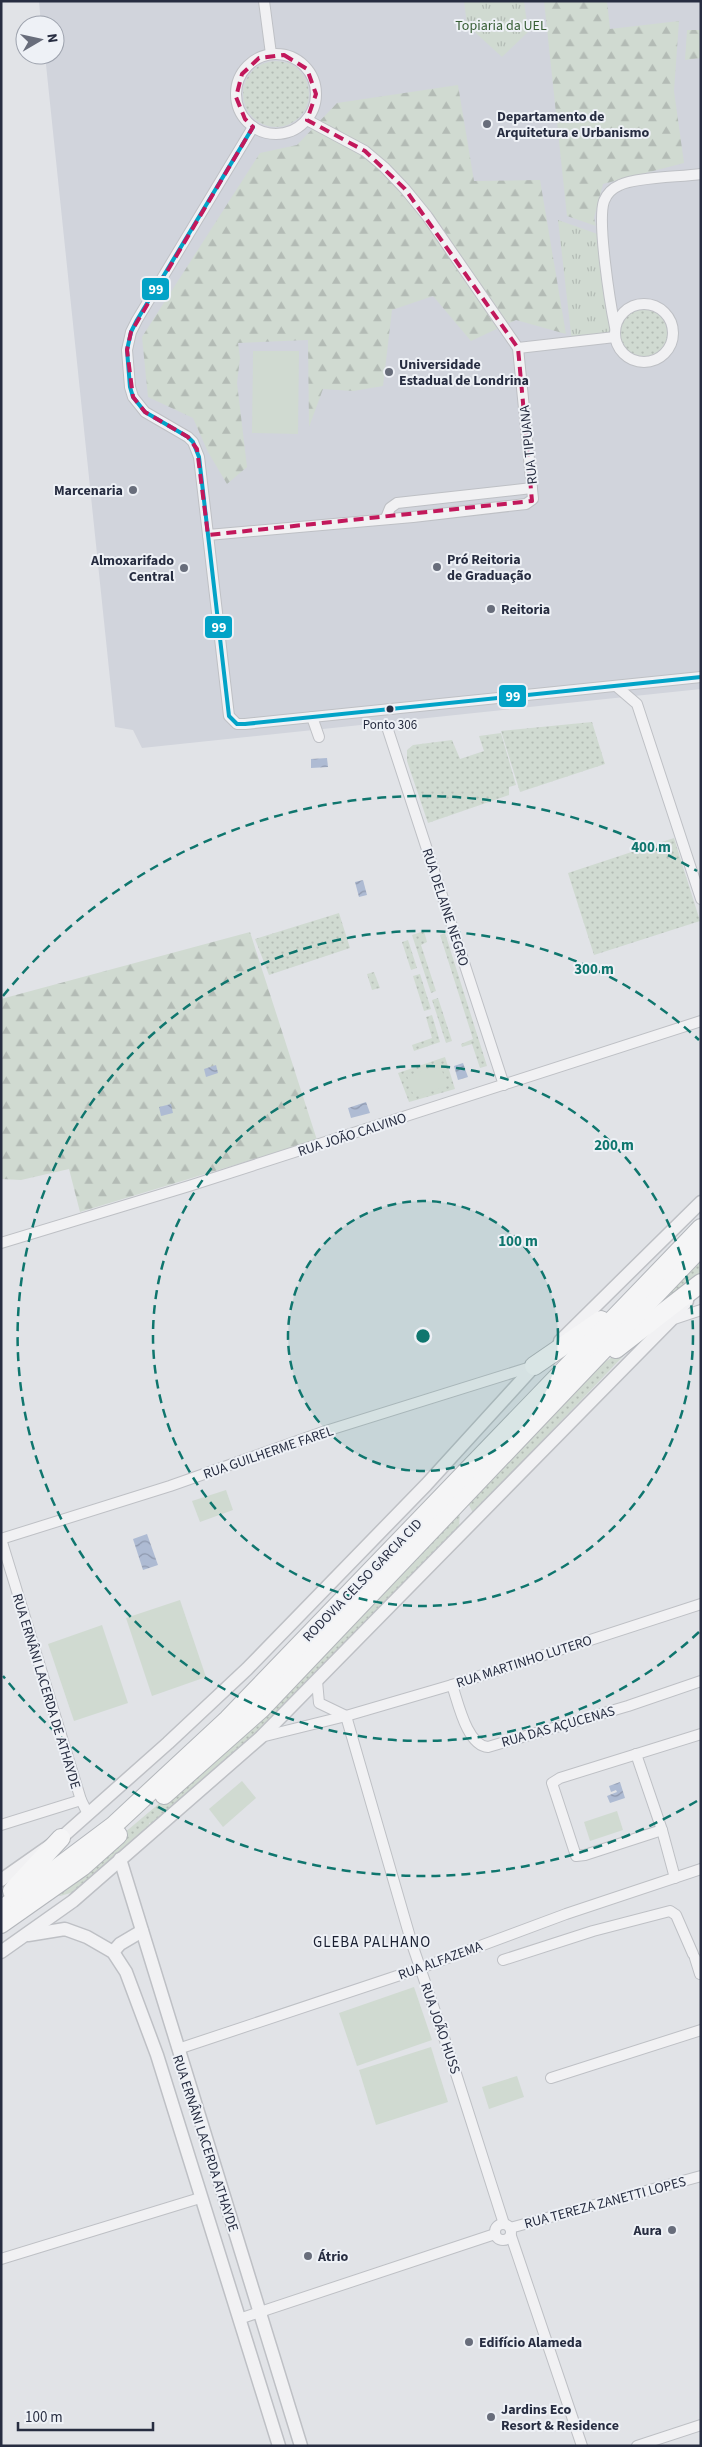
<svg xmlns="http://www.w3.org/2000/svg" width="702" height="2447" font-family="'Source Sans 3',sans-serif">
  <defs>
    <pattern id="grass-dots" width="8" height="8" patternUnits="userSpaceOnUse" patternTransform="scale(1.25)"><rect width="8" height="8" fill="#d0dad1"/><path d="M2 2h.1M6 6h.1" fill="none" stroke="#b3bbb5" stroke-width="1.8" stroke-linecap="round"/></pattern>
    <pattern id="forest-firs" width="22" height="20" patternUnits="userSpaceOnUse" patternTransform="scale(1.25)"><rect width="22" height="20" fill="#d0dad1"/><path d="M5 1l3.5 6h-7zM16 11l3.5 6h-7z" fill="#b3bbb5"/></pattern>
    <pattern id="park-tufts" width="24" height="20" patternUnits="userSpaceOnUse" patternTransform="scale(1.25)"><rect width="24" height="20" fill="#d0dad1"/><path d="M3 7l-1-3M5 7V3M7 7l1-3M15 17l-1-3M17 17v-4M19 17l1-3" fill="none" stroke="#b3bbb5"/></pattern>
    <pattern id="water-waves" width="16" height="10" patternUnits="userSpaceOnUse" patternTransform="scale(1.25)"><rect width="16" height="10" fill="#aebbd3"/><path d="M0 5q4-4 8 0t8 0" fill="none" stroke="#8e98ad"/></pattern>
  </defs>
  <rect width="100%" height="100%" fill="#e1e3e7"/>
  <!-- built -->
  <polygon fill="#d1d4dc" points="39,1 701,1 701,689 142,748 133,730 115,727 45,55 55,55 55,25 41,25"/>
  <!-- grass -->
  <g fill="url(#grass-dots)">
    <circle cx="276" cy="94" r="33"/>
    <circle cx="644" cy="333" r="24"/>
    <polygon points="592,722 605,764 520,792 501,731"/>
    <polygon points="501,733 516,785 509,787 509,795 428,823 407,761 407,750 413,745 452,740 460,759 484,751 479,736"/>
    <polygon points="674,838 700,921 594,955 568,873"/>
    <polygon points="339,913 350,948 269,975 255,939"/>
    <polygon points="424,931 427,942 421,945 436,991 431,993 412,935"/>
    <polygon points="445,933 487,1066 480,1068 472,1044 462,1047 461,1044 473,1039 440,935"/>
    <polygon points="408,940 417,968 411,970 402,942"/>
    <polygon points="374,972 380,988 372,990 367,974"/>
    <polygon points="420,974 431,1009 424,1011 413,976"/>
    <polygon points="438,998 452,1041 446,1043 432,1000"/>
    <polygon points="432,1015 440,1042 414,1051 412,1045 432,1038 426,1017"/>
    <polygon points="445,1057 455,1089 409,1102 398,1073"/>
    <polygon points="701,1254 701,1272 678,1296 638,1328"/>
    <polygon points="631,1348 473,1513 466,1499 598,1366 619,1353"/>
    <polygon points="460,1512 459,1527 300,1691 234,1754 151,1825 149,1822 150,1828 74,1892 60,1896 53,1893 174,1791"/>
  </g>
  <!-- forest -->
  <g fill="url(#forest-firs)">
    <polygon points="544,1 607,1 610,29 679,21 674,91 684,163 603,184 594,218 596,226 567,216"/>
    <polygon points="687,30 701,30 701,58 685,60"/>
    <polygon points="458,85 474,181 540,180 566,334 516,320 471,341 433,296 392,310 383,386 353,391 323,389 309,427 308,340 238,343 240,358 237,383 247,467 227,484 208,452 193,418 148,397 142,337 260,153 297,145 337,103"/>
    <polygon points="250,932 317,1140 80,1212 69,1169 21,1180 2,1179 1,999"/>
  </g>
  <!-- park -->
  <g fill="url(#park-tufts)">
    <polygon points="464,1 524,1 528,32 502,57 467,25"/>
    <polygon points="558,220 603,236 613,337 572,342"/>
  </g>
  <!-- pitch -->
  <g fill="#d0dad1">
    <polygon points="253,351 299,351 298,434 252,433"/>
    <polygon points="440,1064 447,1086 414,1097 407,1076"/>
    <polygon points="226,1490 233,1510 200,1522 192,1501"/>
    <polygon points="180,1600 206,1677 152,1696 126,1618"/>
    <polygon points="102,1625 128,1703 74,1721 48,1644"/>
    <polygon points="242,1781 256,1798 223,1827 209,1809"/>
    <polygon points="617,1811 623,1830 590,1841 584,1822"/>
    <polygon points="414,1987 432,2040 357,2066 339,2013"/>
    <polygon points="431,2047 448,2102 376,2125 359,2070"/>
    <polygon points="517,2076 524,2097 489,2109 482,2087"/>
  </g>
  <!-- water -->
  <g fill="url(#water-waves)">
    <polygon points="327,758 328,767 311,768 311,759"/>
    <polygon points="363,880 367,895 359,897 355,882"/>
    <polygon points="463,1063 468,1077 458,1080 454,1066"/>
    <polygon points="216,1065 218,1073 206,1077 204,1069"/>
    <polygon points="366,1102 370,1113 351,1118 348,1108"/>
    <polygon points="171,1104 173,1113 161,1116 159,1107"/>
    <polygon points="147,1534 158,1565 143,1570 133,1539"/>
    <polygon points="620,1782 625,1798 610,1803 607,1796 617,1792 616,1790 611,1792 609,1786"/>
  </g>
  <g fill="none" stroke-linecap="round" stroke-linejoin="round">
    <!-- minor casing -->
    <g stroke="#bec0c5" stroke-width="12">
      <g id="minor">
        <polyline points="264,1 271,54"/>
        <circle cx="276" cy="94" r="40"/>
        <polyline points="253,127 137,320 131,332 127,350 130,387 133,397 145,412 188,437 193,442 199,457 229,716 237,724 245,724 701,677"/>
        <circle cx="644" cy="333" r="29"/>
        <path d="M 615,327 C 610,303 597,221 604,201 C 607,193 613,188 620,185 C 636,177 681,177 701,174"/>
        <polyline points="518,348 615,337"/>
        <polyline points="386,518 390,508 397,503 532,488"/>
        <polyline points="208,535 413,517 526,504 533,499 518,348 427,216 405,189 384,167 365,151 307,120"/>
        <polyline points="616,686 637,704 701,899"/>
        <polyline points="312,717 319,737"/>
        <polyline points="388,730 504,1085"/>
        <polyline points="1,1243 189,1186 701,1021"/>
        <polyline points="671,1320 701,1310"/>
        <polyline points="1,1539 170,1486 326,1431 534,1366"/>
        <polyline points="1,1539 81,1800 87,1812"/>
        <polyline points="317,1681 319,1703 346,1716"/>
        <path d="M 452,1685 C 458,1702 467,1746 488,1747 L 628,1706 L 701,1681"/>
        <polyline points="346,1716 412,1944 452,2061 504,2224"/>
        <polyline points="261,1737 346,1716 452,1685 701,1604"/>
        <polyline points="636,1754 662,1830 675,1878"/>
        <polyline points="1,1825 81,1800"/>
        <polyline points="662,1830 585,1855 576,1856 552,1783 560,1778 701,1734"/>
        <polyline points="695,1958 700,1974"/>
        <polyline points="503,1960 593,1931 670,1911 676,1915 693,1954"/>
        <polyline points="178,2049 421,1968 566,1914 701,1869"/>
        <polyline points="551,2078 701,2030"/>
        <circle cx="503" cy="2232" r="8"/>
        <polyline points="510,2228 701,2176"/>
        <polyline points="511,2236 582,2446"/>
        <polyline points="1,2259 200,2198"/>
        <polyline points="239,2319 495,2234"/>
        <polyline points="637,2446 701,2425"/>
      </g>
    </g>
    <!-- tertiary casing -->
    <g stroke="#bec0c5" stroke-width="15">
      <g id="tertiary">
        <polyline points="560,1341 701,1202"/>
        <polyline points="120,1859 301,2446"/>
        <polyline points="1,1880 61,1838 168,1743 247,1669 426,1485 540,1360"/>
        <polyline points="28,1935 65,1929 87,1937 113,1952 126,1972 157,2055 279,2446"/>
        <polyline points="1,1952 73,1901 261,1737 671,1320 687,1301"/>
        <polyline points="113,1952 120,1944 142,1931"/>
      </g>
    </g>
    <!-- motorway casing -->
    <g stroke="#b3b6bb" stroke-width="20">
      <g id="motorway">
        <polyline points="616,1349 701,1283"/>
        <polyline points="534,1366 601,1320"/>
        <polyline points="164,1795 261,1709 701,1247"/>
        <polyline points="12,1891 61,1838"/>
        <polyline points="1,1910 113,1826 228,1719 701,1228"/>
        <polyline points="1,1924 82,1867 118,1835"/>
      </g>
    </g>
    <!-- minor -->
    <use href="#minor" stroke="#f1f1f3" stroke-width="10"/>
    <!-- tertiary -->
    <use href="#tertiary" stroke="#f1f1f3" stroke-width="12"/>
    <!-- motorway -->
    <use href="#motorway" stroke="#f5f5f6" stroke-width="18"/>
    <!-- bus-1 casing -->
    <g stroke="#eef1f6" stroke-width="8">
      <polyline id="bus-1" points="253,127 137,320 131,332 127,350 130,387 133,397 145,412 188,437 193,442 199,457 229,716 237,724 245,724 701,677"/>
    </g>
    <!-- bus-1 -->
    <use href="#bus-1" stroke="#02a3c7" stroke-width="4"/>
  </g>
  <!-- marked area -->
  <path fill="none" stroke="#c2185b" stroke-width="4" stroke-dasharray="10 6" stroke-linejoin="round" d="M 284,55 L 307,69 L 316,94 L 307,120 L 365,151 L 405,189 L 518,348 L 532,501 L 208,535 L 197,449 L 188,437 L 145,412 L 133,397 L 127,350 L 131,332 L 253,127 L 245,119 L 236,97 L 242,74 L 259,58 Z"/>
  <!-- distance rings -->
  <circle cx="423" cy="1336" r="135" fill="#0f766e" fill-opacity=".12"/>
  <g fill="none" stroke="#0f766e" stroke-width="2.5" stroke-dasharray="9 6">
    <circle cx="423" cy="1336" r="135"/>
    <circle cx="423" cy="1336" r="270"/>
    <path d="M699 1632A405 405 0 1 1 699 1040"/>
    <path d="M697 1801A540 540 0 0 1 3 1676M3 996A540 540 0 0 1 697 871"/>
  </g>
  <!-- markers -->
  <g fill="#686d7b" stroke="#eef1f6" stroke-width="2">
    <circle cx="487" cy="124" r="5"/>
    <circle cx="389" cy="372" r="5"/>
    <circle cx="133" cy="490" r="5"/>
    <circle cx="437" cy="567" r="5"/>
    <circle cx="184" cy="568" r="5"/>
    <circle cx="491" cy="609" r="5"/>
    <circle cx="672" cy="2230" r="5"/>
    <circle cx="308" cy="2256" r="5"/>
    <circle cx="469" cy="2342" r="5"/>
    <circle cx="491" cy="2417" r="5"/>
  </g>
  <circle fill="#272d41" stroke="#eef1f6" stroke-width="2" cx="390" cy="709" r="4.5"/>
  <g text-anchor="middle" stroke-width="4" stroke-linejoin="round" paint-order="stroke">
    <!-- bus labels -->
    <g font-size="13" fill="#272d41" stroke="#eef1f6">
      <text x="390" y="729">Ponto 306</text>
    </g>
    <!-- park labels -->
    <g font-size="14" fill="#365d34" stroke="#eef1f6">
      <text x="501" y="30">Topiaria da UEL</text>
    </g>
    <!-- poi labels -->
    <g font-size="14" font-weight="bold" fill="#272d41" stroke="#eef1f6" text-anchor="start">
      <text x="497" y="121">Departamento de<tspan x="497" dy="16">Arquitetura e Urbanismo</tspan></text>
      <text x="399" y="369">Universidade<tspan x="399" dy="16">Estadual de Londrina</tspan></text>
      <text x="123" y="495" text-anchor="end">Marcenaria</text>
      <text x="447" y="564">Pró Reitoria<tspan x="447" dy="16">de Graduação</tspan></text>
      <text x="174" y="565" text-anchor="end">Almoxarifado<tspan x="174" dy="16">Central</tspan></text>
      <text x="501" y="614">Reitoria</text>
      <text x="662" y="2235" text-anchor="end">Aura</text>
      <text x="318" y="2261">Átrio</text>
      <text x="479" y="2347">Edifício Alameda</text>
      <text x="501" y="2414">Jardins Eco<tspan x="501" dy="16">Resort &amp; Residence</tspan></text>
    </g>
    <!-- street labels -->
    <g font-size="14" fill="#272d41" stroke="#eef1f6">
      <text transform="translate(528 445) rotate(-96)" y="5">RUA TIPUANA</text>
      <text transform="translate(446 907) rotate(72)" y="5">RUA DELAINE NEGRO</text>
      <text transform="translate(352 1134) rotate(-18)" y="5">RUA JOÃO CALVINO</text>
      <text transform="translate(268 1452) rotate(-19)" y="5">RUA GUILHERME FAREL</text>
      <text transform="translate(362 1580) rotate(-46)" y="5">RODOVIA CELSO GARCIA CID</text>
      <text transform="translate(524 1661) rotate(-18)" y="5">RUA MARTINHO LUTERO</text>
      <text transform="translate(47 1691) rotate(73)" y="5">RUA ERNÂNI LACERDA DE ATHAYDE</text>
      <text transform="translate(558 1726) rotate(-16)" y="5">RUA DAS AÇUCENAS</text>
      <text transform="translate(440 1960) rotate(-20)" y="5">RUA ALFAZEMA</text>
      <text transform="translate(441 2028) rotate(71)" y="5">RUA JOÃO HUSS</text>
      <text transform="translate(206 2143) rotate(72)" y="5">RUA ERNÂNI LACERDA ATHAYDE</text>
      <text transform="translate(605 2202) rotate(-15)" y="5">RUA TEREZA ZANETTI LOPES</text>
    </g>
    <!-- neighbourhood labels -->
    <g font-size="15" letter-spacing="1" fill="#191f31" stroke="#eef1f6">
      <text x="372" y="1947">GLEBA PALHANO</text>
    </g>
  </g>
  <circle cx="423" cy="1336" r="8" fill="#0f766e" stroke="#eef1f6" stroke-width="2.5"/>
  <g font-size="15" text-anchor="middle" font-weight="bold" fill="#0f766e" stroke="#eef1f6" stroke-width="4" stroke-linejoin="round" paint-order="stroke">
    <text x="651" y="852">400 m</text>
    <text x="594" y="974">300 m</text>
    <text x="614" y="1150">200 m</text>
    <text x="518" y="1246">100 m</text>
  </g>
  <g stroke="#eef1f6" stroke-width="2">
    <rect x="141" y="277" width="29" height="24" rx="5" fill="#02a3c7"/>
    <rect x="204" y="615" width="29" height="24" rx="5" fill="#02a3c7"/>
    <rect x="498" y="684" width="29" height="24" rx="5" fill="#02a3c7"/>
  </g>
  <g font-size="14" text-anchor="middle" font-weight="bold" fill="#fff">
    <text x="156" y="294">99</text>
    <text x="219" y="632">99</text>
    <text x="513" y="701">99</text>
  </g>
  <!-- border -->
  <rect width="702" height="2447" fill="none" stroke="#272d41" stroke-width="5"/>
  <!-- north arrow -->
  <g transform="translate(40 40) rotate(81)"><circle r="24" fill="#eef1f6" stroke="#9ea3ae"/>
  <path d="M0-4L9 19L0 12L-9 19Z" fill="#686d7b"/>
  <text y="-8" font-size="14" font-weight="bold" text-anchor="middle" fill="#272d41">N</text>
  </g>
  <!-- scale -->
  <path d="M18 2422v8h135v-8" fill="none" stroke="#272d41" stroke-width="2.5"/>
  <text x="25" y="2422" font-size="15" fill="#272d41" stroke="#eef1f6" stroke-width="4" paint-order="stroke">100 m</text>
</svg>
